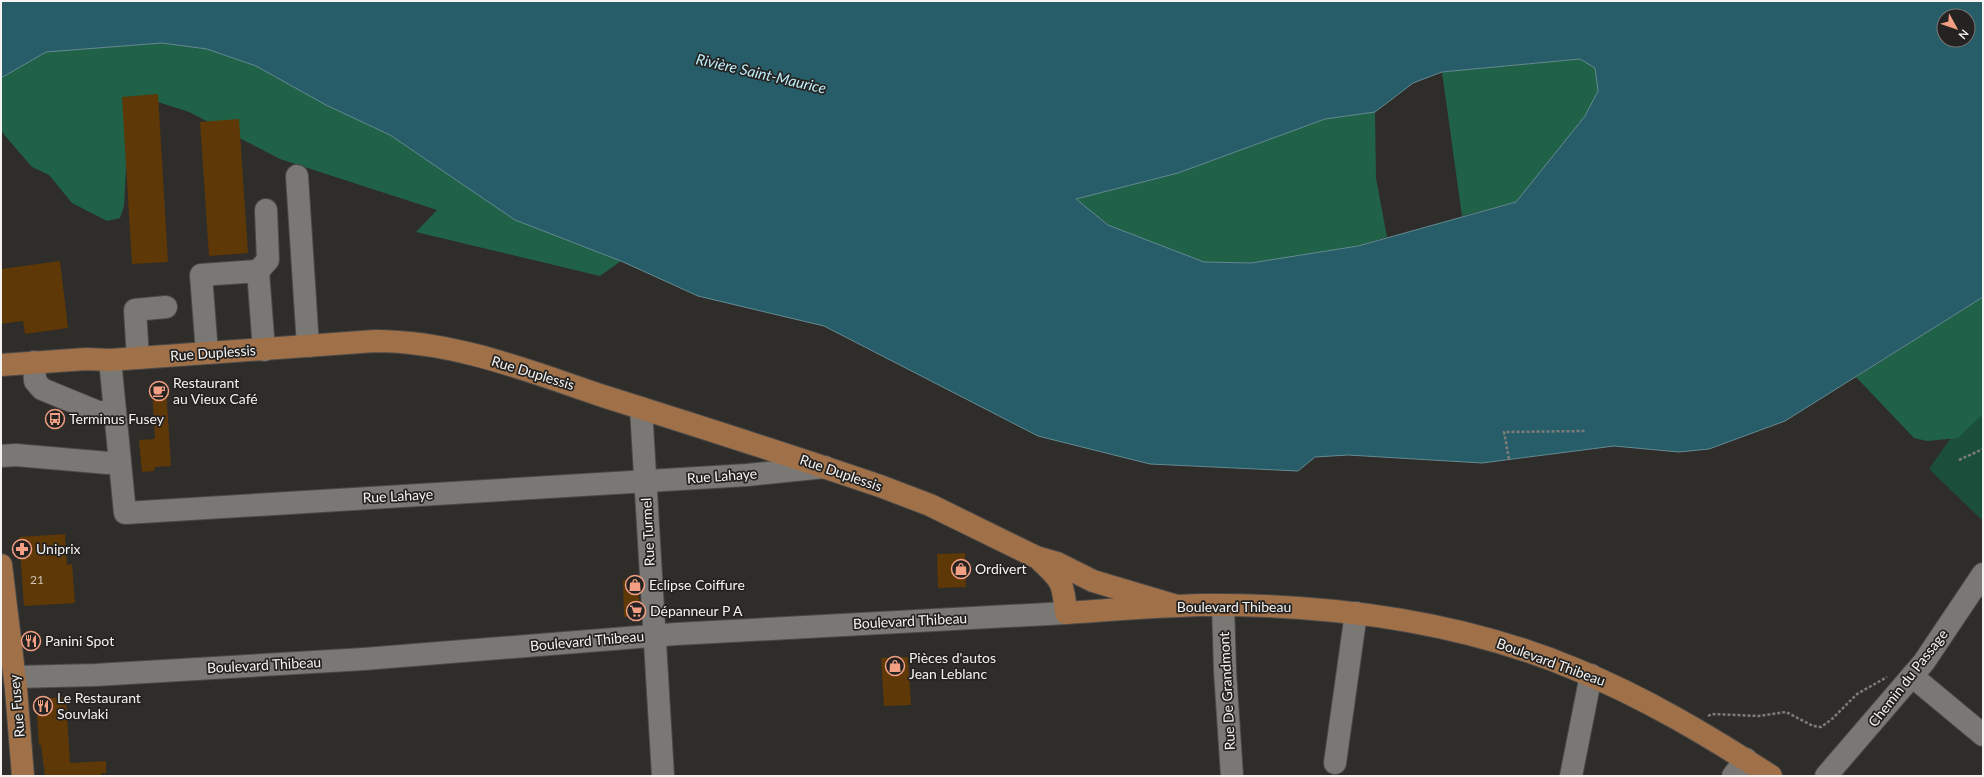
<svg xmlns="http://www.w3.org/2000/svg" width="1984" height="777" font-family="Lato,sans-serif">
  <rect width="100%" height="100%" fill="#2e2d2a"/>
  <!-- green -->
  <polygon fill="#1c4f39" points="1983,392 1983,521 1929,469"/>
  <!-- forest -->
  <g fill="#206247">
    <polygon points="162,43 207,49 256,66 326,105 390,135 515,220 621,261 600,276 416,232 437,210 280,159 189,112 158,102 129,112 124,206 120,218 107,221 72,203 49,175 32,167 1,131 1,78 46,52"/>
    <polygon points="1581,59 1595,68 1598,91 1585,116 1516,202 1462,216 1442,72"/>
    <polygon points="1375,112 1376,178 1387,237 1358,246 1251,263 1204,262 1108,225 1076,199 1178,173 1325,119"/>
    <polygon points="1983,297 1983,414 1958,438 1927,441 1914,438 1856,377"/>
  </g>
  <!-- water -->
  <path fill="#275d69" stroke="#648a92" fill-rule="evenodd" d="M 1,1 L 1983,1 L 1983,297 L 1785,421 L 1709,449 L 1679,452 L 1614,446 L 1482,463 L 1348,455 L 1315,457 L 1298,471 L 1150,464 L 1038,436 L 824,326 L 698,296 L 621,261 L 515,220 L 390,135 L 326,105 L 256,66 L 207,49 L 162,43 L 46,52 L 1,78 ZM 1944,16 L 1968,16 L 1968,40 L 1944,40 ZM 1580,59 L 1595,68 L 1598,91 L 1585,116 L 1516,202 L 1358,246 L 1251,263 L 1204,262 L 1108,225 L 1076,199 L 1178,173 L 1325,119 L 1375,112 L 1413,83 L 1442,72 Z"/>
  <!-- building -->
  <g fill="#5e3806">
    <polygon points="158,94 168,262 132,264 122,97"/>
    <polygon points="239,119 248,253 209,256 200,122"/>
    <polygon points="60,261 68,328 25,334 23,321 1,324 1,269"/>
    <polygon points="166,387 171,466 155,467 154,471 142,472 139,440 155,439 152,388"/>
    <polygon points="65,534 67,565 72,564 75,603 24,606 19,537"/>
    <polygon points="965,553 966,587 938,588 937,554"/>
    <polygon points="623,580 637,580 641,616 624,617"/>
    <polygon points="908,657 911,705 884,706 881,658"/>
    <polygon points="66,697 70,763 106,761 106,773 101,773 102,776 45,776 41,745 39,745 36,699"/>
  </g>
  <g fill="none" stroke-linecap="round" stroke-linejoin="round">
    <!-- minor casing -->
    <g stroke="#4c4a48" stroke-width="24">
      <g id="minor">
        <polyline points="297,176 308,346"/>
        <polyline points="258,271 268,260 266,210"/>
        <polyline points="207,353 201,275 258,271 264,350"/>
        <polyline points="138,358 135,310 166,307"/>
        <polyline points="110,360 125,513 747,475 825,467"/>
        <polyline points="34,362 35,381 42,389 98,412 115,412"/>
        <polyline points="641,408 663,776"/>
        <polyline points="1,456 16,455 108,463 120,462"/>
        <polyline points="1223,605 1225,671 1232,776"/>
        <polyline points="1912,676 1983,735"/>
        <polyline points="15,677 95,675 364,659 676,634 1066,613"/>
        <polyline points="1335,763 1356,613"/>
        <polyline points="1571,776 1591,675"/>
        <polyline points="1733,776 1746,759"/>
        <polyline points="1826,776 1924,662 1983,574"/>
      </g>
    </g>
    <!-- major casing -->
    <g stroke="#4c4a48" stroke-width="24">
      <g id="major">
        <path d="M 1,365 L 86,359 L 110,360 L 375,341 C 455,341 531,372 606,397 C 698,426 789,455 880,486 L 930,505 L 1036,557 L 1057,563 L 1093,581 L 1177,606"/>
        <path d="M 1041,561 C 1063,581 1063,584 1066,613 C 1111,610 1157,606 1203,605 C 1330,604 1458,620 1575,669 C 1644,697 1709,736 1771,776"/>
        <polyline points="1,565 16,689 23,776"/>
      </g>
    </g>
    <!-- path -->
    <g stroke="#7d7c79" stroke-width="2.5" stroke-dasharray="3 2" stroke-linecap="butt">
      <polyline points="1509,459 1504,432 1585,431"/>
      <polyline points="1959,460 1983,449"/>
      <polyline points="1708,716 1712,714 1759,716 1786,712 1813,726 1821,727 1832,719 1857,694 1887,677"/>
    </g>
    <!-- minor -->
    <use href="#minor" stroke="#7a7875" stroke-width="22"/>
    <!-- major -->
    <use href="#major" stroke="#a07049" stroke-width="22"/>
  </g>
  <!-- icons -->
  <defs>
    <g id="cafe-ring" transform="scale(1)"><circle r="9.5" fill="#252321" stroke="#f39f83" stroke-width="1.5"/><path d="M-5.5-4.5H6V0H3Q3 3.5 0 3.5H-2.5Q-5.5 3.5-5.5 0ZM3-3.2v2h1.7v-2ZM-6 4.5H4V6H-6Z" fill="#f39f83"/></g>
    <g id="bus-ring" transform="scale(1)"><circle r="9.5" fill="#252321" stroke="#f39f83" stroke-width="1.5"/><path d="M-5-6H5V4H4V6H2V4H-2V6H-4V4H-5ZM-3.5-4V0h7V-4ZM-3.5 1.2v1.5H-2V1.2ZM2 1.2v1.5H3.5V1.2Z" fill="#f39f83"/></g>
    <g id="pharmacy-ring" transform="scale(1)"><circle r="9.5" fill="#252321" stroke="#f39f83" stroke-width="1.5"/><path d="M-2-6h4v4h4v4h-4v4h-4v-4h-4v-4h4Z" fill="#f39f83"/></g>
    <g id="shop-ring" transform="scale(1)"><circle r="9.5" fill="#252321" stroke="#f39f83" stroke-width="1.5"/><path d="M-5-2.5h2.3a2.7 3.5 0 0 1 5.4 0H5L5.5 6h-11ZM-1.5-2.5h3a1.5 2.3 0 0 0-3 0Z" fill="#f39f83"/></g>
    <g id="supermarket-ring" transform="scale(1)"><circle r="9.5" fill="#252321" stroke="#f39f83" stroke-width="1.5"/><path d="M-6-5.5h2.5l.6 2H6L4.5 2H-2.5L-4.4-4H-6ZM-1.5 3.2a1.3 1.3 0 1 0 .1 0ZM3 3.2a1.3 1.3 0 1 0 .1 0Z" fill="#f39f83"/></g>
    <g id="restaurant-ring" transform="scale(1)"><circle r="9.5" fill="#252321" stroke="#f39f83" stroke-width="1.5"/><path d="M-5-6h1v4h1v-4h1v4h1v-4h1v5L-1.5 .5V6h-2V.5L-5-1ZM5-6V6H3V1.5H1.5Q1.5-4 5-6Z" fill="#f39f83"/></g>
  </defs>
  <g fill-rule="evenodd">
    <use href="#cafe-ring" x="159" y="391"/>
    <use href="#bus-ring" x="55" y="419"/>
    <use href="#pharmacy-ring" x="22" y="549"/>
    <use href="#shop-ring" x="961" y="569"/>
    <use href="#shop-ring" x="635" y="585"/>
    <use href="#supermarket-ring" x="636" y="611"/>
    <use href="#restaurant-ring" x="31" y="641"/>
    <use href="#shop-ring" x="895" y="666"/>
    <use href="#restaurant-ring" x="43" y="706"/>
  </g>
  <g text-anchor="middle" stroke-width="3.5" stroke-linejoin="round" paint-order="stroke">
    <!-- number labels -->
    <g font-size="12" fill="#cec4b6">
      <text x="37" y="584">21</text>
    </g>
    <!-- street labels -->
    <g font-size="14" fill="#f4f3f1" stroke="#252321">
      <text transform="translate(213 353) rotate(-4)" y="5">Rue Duplessis</text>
      <text transform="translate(533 373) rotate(17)" y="5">Rue Duplessis</text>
      <text transform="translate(841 473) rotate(19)" y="5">Rue Duplessis</text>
      <text transform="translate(722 476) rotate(-4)" y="5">Rue Lahaye</text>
      <text transform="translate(398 496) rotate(-3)" y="5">Rue Lahaye</text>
      <text transform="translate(648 532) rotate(-93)" y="5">Rue Turmel</text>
      <text x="1234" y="612">Boulevard Thibeau</text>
      <text transform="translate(910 621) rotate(-3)" y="5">Boulevard Thibeau</text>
      <text transform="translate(587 641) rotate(-5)" y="5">Boulevard Thibeau</text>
      <text transform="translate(1551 662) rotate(20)" y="5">Boulevard Thibeau</text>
      <text transform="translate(264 665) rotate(-3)" y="5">Boulevard Thibeau</text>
      <text transform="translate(1908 678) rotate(-52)" y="5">Chemin du Passage</text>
      <text transform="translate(1227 691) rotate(-93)" y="5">Rue De Grandmont</text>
      <text transform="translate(17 706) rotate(-95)" y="5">Rue Fusey</text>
    </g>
    <!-- poi labels -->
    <g font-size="14" fill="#f4f3f1" stroke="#252321" text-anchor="start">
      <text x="173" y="388">Restaurant<tspan x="173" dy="16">au Vieux Café</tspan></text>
      <text x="69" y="424">Terminus Fusey</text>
      <text x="36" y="554">Uniprix</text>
      <text x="975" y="574">Ordivert</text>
      <text x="649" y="590">Eclipse Coiffure</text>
      <text x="650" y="616">Dépanneur P A</text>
      <text x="45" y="646">Panini Spot</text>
      <text x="909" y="663">Pièces d'autos<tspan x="909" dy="16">Jean Leblanc</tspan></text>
      <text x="57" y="703">Le Restaurant<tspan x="57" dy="16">Souvlaki</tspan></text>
    </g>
    <!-- water labels -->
    <g font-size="15" font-style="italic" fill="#beeefa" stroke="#252321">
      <text transform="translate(761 74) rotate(13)" y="5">Rivière Saint-Maurice</text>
    </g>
  </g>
  <!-- border -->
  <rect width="1984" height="777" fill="none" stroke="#f4f3f1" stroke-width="4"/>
  <!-- north arrow -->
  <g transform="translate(1956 28) rotate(130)"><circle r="19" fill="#252321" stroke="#787674"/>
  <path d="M0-3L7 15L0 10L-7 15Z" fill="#f39f83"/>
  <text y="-6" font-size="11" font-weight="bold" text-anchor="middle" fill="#f4f3f1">N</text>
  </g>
</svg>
